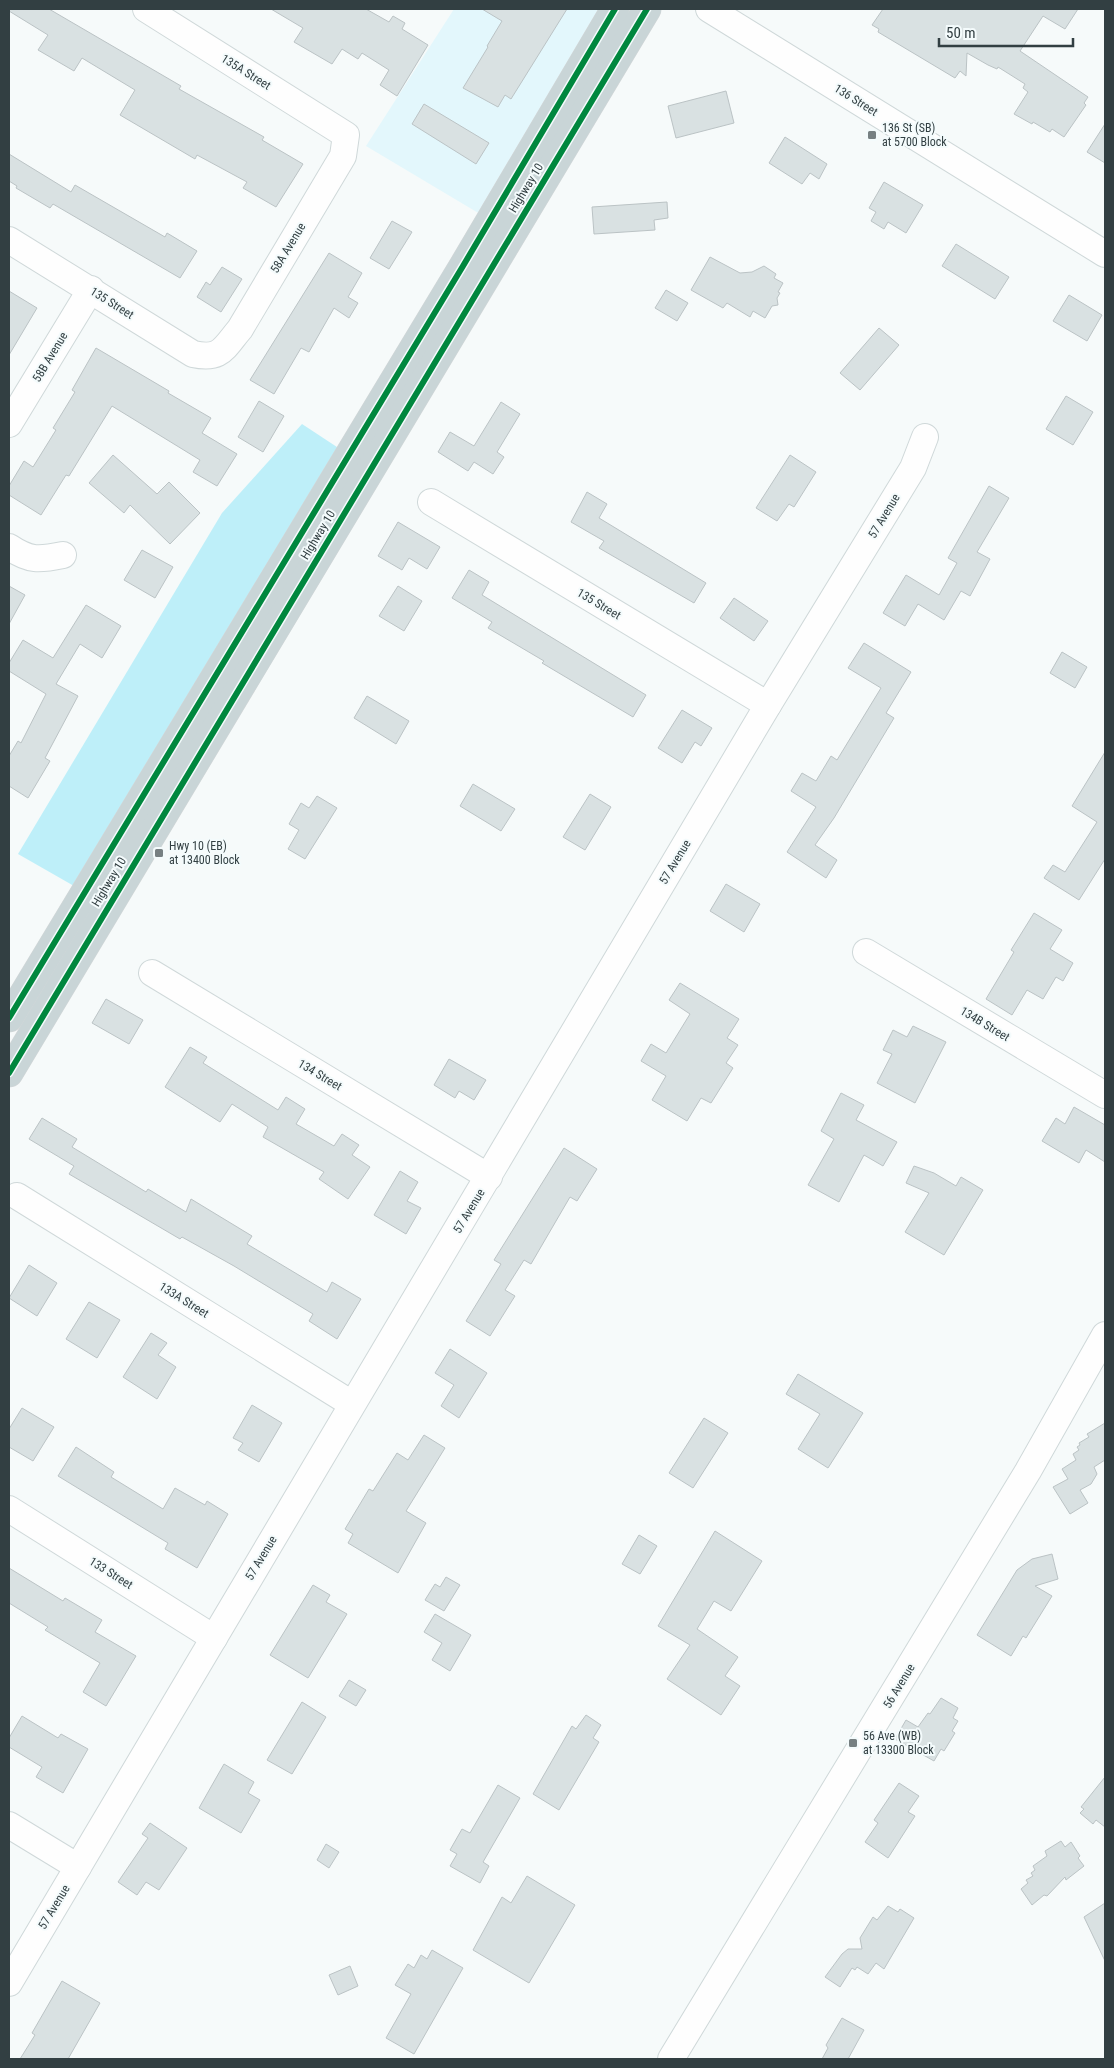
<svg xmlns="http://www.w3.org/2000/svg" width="1114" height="2068" font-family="'Roboto Condensed',sans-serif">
  <rect width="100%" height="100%" fill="#f6fafa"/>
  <!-- built -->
  <polygon fill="#e3f7fc" points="454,9 611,9 485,217 366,146"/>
  <!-- green -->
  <polygon fill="#beeff9" points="302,424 340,449 74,886 18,854 222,513"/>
  <!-- building -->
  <g fill="#d9e1e2" stroke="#bbc3c5">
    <polygon points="9,9 49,9 181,86 179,89 264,137 262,140 303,164 276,207 243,188 247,182 197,155 195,159 120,115 135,90 82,58 74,71 38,50 48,35 9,11"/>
    <polygon points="271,9 366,9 389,22 393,16 405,23 402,29 428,45 397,96 380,85 389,70 362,53 358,59 342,49 332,64 294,42 303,28"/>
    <polygon points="482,9 567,9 511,99 505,95 498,107 463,88 488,47 487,46 502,21"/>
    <polygon points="883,9 1078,9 1065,29 1043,16 1020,51 1088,97 1084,103 1086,105 1064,137 1052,129 1050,132 1033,122 1032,124 1014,114 1028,92 1023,88 1025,84 998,67 997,69 988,65 967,53 966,76 960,71 955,78 878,32 879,29 872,25"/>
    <polygon points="726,91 734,123 676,138 668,106"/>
    <polygon points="424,104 489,143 476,164 412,124"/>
    <polygon points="1105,124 1105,163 1087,152"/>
    <polygon points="785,137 827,164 819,179 810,173 802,184 769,163"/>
    <polygon points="9,154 71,192 75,185 165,237 167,233 197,251 180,278 53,204 50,208 16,188 17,186 9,181"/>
    <polygon points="884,182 923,205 906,233 888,222 884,229 871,221 876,212 869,208"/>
    <polygon points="667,202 668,218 654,220 655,230 594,234 592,207"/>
    <polygon points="392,221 412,232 389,269 370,258"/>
    <polygon points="956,244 1009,277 995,299 942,266"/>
    <polygon points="329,253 362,273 348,297 358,303 349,318 334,308 309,352 301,348 274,394 250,380"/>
    <polygon points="710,257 740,273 752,272 764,266 776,274 774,278 783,283 778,292 780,293 777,298 778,305 772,306 765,318 753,311 750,317 727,303 723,308 691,290"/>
    <polygon points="222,267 242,279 221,312 197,297 206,282 210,285"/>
    <polygon points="666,290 688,303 677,321 655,308"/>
    <polygon points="9,291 37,308 9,355"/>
    <polygon points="1069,295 1102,315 1087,341 1053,321"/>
    <polygon points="879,328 899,345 860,390 840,373"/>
    <polygon points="96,348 169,391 168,393 211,418 202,433 237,454 217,486 193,472 200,460 112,406 69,476 66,475 41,515 9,495 9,486 24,461 33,467 56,430 53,428 75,392 72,390"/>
    <polygon points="1066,396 1093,412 1073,445 1046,429"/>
    <polygon points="259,401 284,416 263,452 238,437"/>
    <polygon points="501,402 520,414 497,452 504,457 493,474 474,462 468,471 438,452 450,432 474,446"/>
    <polygon points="113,455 157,494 169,482 200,513 170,544 130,505 124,513 89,483"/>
    <polygon points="790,455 816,472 794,507 789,504 777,521 756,508"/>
    <polygon points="989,486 1009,498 977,552 990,559 970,596 961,591 944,620 918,604 905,626 883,613 906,575 939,595 957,563 948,558"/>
    <polygon points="587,492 607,504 599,518 706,583 694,603 599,548 604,541 571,522"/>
    <polygon points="398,522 440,547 427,569 409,558 402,570 378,556"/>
    <polygon points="142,550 173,567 155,598 124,580"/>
    <polygon points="469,570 489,582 482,595 646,695 633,717 542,663 544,661 488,628 492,622 452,598"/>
    <polygon points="9,586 25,595 9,624"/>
    <polygon points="398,586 422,601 404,631 379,616"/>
    <polygon points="734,598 768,621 754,641 720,618"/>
    <polygon points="86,605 121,626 102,658 80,644 56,684 78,696 45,758 50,761 28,798 9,786 9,756 18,741 21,743 46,694 9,671 9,663 23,640 53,658"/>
    <polygon points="864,643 911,672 886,713 894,718 834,818 815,845 837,860 826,878 787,852 816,807 791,791 802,773 816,781 831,756 837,760 881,688 848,668"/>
    <polygon points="1062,652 1087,667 1075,688 1050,673"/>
    <polygon points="367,696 409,721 396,744 354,718"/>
    <polygon points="682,710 712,728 701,746 695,742 682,763 658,748"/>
    <polygon points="1105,752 1105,859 1079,900 1044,878 1053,865 1065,872 1097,822 1072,806"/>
    <polygon points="473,784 515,809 501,831 460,806"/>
    <polygon points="590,794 611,807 585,850 563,837"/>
    <polygon points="317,796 337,808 305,859 288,849 299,830 289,824 301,803 309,808"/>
    <polygon points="726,884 760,904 744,932 710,911"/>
    <polygon points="1034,913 1062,930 1050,949 1073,963 1063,981 1056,977 1043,999 1027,990 1012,1015 986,999 1014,952 1011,950"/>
    <polygon points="680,983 739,1019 727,1038 738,1045 726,1063 733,1068 711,1103 701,1098 687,1121 652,1100 666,1076 641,1061 651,1044 666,1053 690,1014 669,1000"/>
    <polygon points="106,999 143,1020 129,1044 92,1023"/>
    <polygon points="913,1026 946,1042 915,1103 877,1083 892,1054 883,1050 893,1030 907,1037"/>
    <polygon points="190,1047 207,1057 203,1063 278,1110 286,1097 305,1109 296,1124 334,1146 342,1134 359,1145 352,1155 370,1167 348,1199 319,1179 324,1172 263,1137 268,1127 232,1104 220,1122 165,1087"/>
    <polygon points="449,1059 486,1080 474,1100 459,1091 455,1098 434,1085"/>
    <polygon points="841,1093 864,1105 856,1120 897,1142 883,1166 864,1155 839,1202 808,1185 834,1139 821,1131"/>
    <polygon points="1074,1107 1105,1125 1105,1162 1086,1150 1079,1163 1042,1141 1056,1118 1065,1124"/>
    <polygon points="42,1118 77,1139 72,1147 146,1192 148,1189 186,1212 191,1199 252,1236 247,1244 327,1292 332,1282 361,1299 337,1339 309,1321 313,1314 234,1266 182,1237 180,1239 69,1174 74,1166 29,1139"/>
    <polygon points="564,1148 597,1169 577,1201 570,1197 531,1264 524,1260 505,1290 515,1296 490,1336 466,1321 501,1264 494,1260"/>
    <polygon points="914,1166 934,1173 956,1186 961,1177 983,1190 944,1255 905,1232 929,1193 906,1183"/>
    <polygon points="400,1171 418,1182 407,1201 421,1208 406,1234 374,1215"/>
    <polygon points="29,1265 57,1283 37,1316 9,1298"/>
    <polygon points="89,1302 120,1320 97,1358 66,1339"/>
    <polygon points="151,1333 167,1343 158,1355 176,1367 157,1399 123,1377"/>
    <polygon points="450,1349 487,1373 459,1418 441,1406 454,1385 435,1373"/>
    <polygon points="798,1374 863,1413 828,1468 798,1449 820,1414 786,1394"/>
    <polygon points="252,1405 282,1423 259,1462 238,1450 243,1443 233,1438"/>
    <polygon points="22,1408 54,1427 33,1461 9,1447 9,1429"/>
    <polygon points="704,1418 728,1433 693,1488 669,1473"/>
    <polygon points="1105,1423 1105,1460 1094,1467 1097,1474 1091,1484 1080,1490 1088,1503 1070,1514 1053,1487 1068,1479 1062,1469 1076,1460 1073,1454 1079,1450 1077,1447 1080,1445 1079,1443 1089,1437 1087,1434"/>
    <polygon points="424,1435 445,1448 406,1511 426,1523 398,1573 348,1543 353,1534 345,1529 369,1489 373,1491 397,1453 408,1460"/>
    <polygon points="76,1447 114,1472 111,1477 163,1509 175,1488 205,1505 207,1501 228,1514 197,1568 165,1549 168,1543 58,1476"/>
    <polygon points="715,1531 762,1561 731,1611 714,1601 697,1629 738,1657 725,1676 740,1686 721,1715 667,1679 690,1645 658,1626"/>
    <polygon points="639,1535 657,1546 640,1574 622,1564"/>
    <polygon points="1052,1554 1058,1579 1035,1586 1052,1596 1026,1638 1023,1636 1011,1656 977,1635 1017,1570 1032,1559"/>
    <polygon points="9,1568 63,1601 65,1598 102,1620 95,1632 136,1656 106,1706 83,1692 100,1663 45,1630 48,1627 9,1603"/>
    <polygon points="446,1577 460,1585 444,1611 425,1600 435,1584 440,1587"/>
    <polygon points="313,1585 330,1595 326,1602 347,1614 308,1678 270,1655"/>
    <polygon points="435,1614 471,1635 450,1671 432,1660 442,1643 424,1632"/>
    <polygon points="349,1680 366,1690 356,1706 339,1696"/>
    <polygon points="941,1698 958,1708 953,1718 958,1721 952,1731 955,1733 944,1751 941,1749 934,1761 895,1739 906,1720 918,1727 928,1713 930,1714"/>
    <polygon points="302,1702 326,1717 292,1774 267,1760"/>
    <polygon points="586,1715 601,1725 593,1738 599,1742 559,1810 533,1794 572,1726 576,1729"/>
    <polygon points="22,1716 58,1738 61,1734 88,1749 63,1793 36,1777 42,1767 9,1747 9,1738"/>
    <polygon points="224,1764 254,1782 248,1793 260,1800 241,1833 199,1808"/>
    <polygon points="1105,1777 1105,1827 1096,1820 1093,1824 1080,1813 1084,1809 1081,1807"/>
    <polygon points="899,1783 919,1796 908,1812 915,1816 888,1858 865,1842 878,1823 874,1820"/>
    <polygon points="498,1785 520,1798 483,1862 489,1866 480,1883 450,1866 457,1854 450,1850 462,1829 470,1833"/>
    <polygon points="150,1823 187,1848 159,1890 146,1882 137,1895 118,1882 148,1838 142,1834"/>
    <polygon points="1061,1841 1065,1847 1071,1842 1080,1856 1078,1858 1084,1866 1066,1880 1065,1877 1047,1896 1044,1895 1032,1905 1021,1889 1028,1883 1026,1880 1033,1876 1031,1873 1035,1870 1033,1866 1047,1856 1045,1851"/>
    <polygon points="326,1844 339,1852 329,1868 317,1860"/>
    <polygon points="527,1876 575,1905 529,1983 473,1950 502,1897 511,1903"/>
    <polygon points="1105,1903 1105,1961 1084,1917"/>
    <polygon points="888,1906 898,1912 900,1909 914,1918 884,1969 876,1963 868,1974 857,1967 855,1970 852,1968 840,1987 825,1977 842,1954 848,1949 862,1949 860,1938 873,1917 877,1920"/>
    <polygon points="432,1950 463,1968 414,2054 386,2038 411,1994 395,1985 408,1964 414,1968 421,1955 427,1959"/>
    <polygon points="350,1966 358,1986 338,1995 329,1975"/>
    <polygon points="62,1981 100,2003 68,2059 20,2059 35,2035 32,2033"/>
    <polygon points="842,2018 864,2030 848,2059 822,2059 828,2048 826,2045"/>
  </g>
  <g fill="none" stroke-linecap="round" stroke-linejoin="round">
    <!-- minor casing -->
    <g stroke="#cfd8d9" stroke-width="28">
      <g id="minor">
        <polyline points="709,9 1105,254"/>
        <path d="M 9,240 L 193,354 C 221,360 223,349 240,329 L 343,156 L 346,135 L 146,9"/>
        <polyline points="9,424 91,289"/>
        <polyline points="431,502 768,705"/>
        <path d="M 9,547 C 30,561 39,560 63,555"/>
        <polyline points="866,952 1105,1095"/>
        <polyline points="152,973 489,1177"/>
        <polyline points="17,1196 352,1404"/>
        <polyline points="9,1509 214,1638"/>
        <polyline points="9,1825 78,1867"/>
        <polyline points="9,1983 768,705 913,468 925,437"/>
        <polyline points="671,2059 1028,1471 1105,1335"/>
      </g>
    </g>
    <!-- highway casing -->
    <g stroke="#d3d7d8" stroke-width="29">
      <g id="highway">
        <polyline points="9,1018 463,266 615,9"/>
        <polyline points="9,1073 647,9"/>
      </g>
    </g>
    <!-- minor -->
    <use href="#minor" stroke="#fefefe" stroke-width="26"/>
    <!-- highway -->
    <use href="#highway" stroke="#c9d5d7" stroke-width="28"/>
    <!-- cycleway casing -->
    <g stroke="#f4fbfc" stroke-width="9">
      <g id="cycleway">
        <polyline points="9,1018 463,266 615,9"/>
        <polyline points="9,1073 647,9"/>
      </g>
    </g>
    <!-- cycleway -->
    <use href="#cycleway" stroke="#00873e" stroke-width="6"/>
  </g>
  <!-- markers -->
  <g fill="#778082" stroke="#f4fbfc" stroke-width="2">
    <rect x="867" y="130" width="10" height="10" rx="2.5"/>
    <rect x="154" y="848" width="10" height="10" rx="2.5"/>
    <rect x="848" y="1738" width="10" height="10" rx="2.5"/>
  </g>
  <g text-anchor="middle" stroke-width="4" stroke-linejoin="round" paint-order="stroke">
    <!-- street labels -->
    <g font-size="12" fill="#323f42" stroke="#f4fbfc">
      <text transform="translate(246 72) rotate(32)" y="4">135A Street</text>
      <text transform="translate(856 100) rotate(32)" y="4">136 Street</text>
      <text transform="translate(526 188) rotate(-59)" y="4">Highway 10</text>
      <text transform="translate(288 248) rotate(-59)" y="4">58A Avenue</text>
      <text transform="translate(112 303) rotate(32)" y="4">135 Street</text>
      <text transform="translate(50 357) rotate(-59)" y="4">58B Avenue</text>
      <text transform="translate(884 516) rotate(-59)" y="4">57 Avenue</text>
      <text transform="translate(318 535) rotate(-59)" y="4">Highway 10</text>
      <text transform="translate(599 604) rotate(31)" y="4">135 Street</text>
      <text transform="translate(675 862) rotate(-59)" y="4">57 Avenue</text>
      <text transform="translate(109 882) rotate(-59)" y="4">Highway 10</text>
      <text transform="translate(985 1024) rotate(31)" y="4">134B Street</text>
      <text transform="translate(320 1075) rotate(31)" y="4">134 Street</text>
      <text transform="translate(469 1211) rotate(-59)" y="4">57 Avenue</text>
      <text transform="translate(184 1300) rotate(32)" y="4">133A Street</text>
      <text transform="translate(261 1558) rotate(-59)" y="4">57 Avenue</text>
      <text transform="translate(111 1573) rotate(32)" y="4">133 Street</text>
      <text transform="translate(899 1686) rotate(-59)" y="4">56 Avenue</text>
      <text transform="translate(54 1907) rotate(-59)" y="4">57 Avenue</text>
    </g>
    <!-- poi labels -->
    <g font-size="12" fill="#323f42" stroke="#f4fbfc" text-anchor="start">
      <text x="882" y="132">136 St (SB)<tspan x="882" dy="14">at 5700 Block</tspan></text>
      <text x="169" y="850">Hwy 10 (EB)<tspan x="169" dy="14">at 13400 Block</tspan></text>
      <text x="863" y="1740">56 Ave (WB)<tspan x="863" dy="14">at 13300 Block</tspan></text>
    </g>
  </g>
  <!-- border -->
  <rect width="1114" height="2068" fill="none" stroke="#323f42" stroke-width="20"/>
  <!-- scale -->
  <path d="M939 38v8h134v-8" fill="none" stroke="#323f42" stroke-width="2.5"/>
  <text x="946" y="38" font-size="15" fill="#323f42" stroke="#f4fbfc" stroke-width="4" paint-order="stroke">50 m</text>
</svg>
